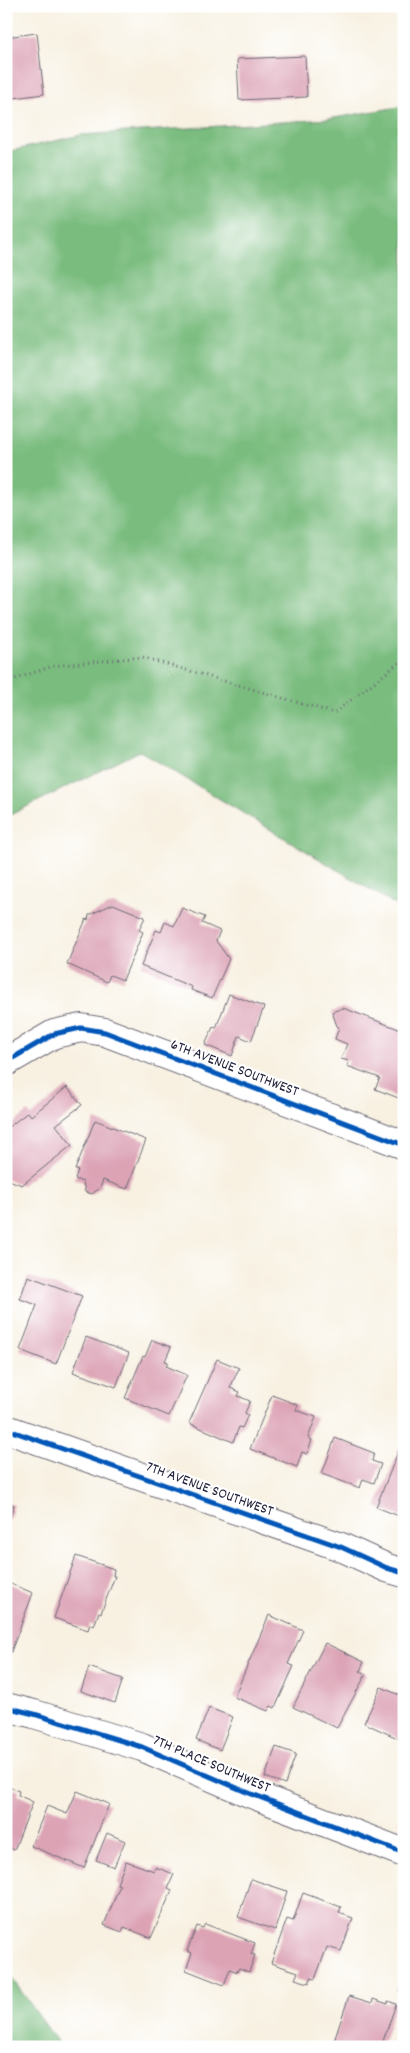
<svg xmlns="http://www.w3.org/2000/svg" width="410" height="2053" font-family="Dekko,sans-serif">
  <rect width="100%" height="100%" fill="#fff"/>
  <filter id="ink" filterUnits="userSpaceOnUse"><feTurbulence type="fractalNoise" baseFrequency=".02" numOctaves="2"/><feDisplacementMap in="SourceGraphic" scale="10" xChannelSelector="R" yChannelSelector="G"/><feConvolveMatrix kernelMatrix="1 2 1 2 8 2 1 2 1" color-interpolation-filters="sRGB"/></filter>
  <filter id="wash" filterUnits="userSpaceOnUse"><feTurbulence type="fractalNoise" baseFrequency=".0096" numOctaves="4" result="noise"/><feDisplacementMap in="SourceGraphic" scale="20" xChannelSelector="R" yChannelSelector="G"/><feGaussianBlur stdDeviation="1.12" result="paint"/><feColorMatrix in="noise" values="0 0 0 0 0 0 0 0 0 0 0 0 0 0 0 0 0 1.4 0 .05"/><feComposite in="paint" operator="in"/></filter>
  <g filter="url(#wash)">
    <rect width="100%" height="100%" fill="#f8f1e2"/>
    <!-- forest -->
    <g fill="#79bc7e" stroke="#4e6f5c">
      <polygon points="404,106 404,910 140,751 6,817 6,152 81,135 328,119"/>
      <polygon points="6,1970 61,2047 6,2047"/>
    </g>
    <g id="blocks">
      <!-- building -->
      <g fill="#dca3b5">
        <polygon points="37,33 44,94 6,99 6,37"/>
        <polygon points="305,56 307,97 239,100 237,59"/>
        <polygon points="113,904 145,917 139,930 143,932 123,980 110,975 107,982 67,964 86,919 88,920 89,915"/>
        <polygon points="182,908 205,917 202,923 220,931 216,941 229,959 212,998 191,990 192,987 141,966 156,930 161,932 165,922 174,926"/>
        <polygon points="229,994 264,1007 251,1041 239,1036 232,1056 205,1045 213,1027 216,1028"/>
        <polygon points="343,1008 404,1031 404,1100 375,1089 380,1078 347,1066 349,1061 341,1059 347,1044 335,1039 339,1027 337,1026 332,1012"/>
        <polygon points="67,1087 82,1105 56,1125 72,1145 22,1185 6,1179 6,1129 28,1112 31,1116"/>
        <polygon points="95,1120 146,1140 127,1189 103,1180 100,1188 92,1194 85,1192 83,1182 75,1179 78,1170 75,1170"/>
        <polygon points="28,1276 82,1296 56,1364 20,1350 37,1305 20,1299"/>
        <polygon points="86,1337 129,1353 116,1387 73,1372"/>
        <polygon points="152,1340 171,1347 165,1361 168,1362 166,1366 187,1375 169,1416 125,1398 143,1356 145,1357"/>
        <polygon points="217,1359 239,1368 230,1388 240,1392 238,1396 250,1401 245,1413 248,1415 242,1428 239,1427 233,1442 189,1423"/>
        <polygon points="272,1395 298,1405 296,1410 316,1417 308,1438 312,1440 307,1454 302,1452 297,1467 250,1449"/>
        <polygon points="404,1437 404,1518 376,1507"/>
        <polygon points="335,1438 374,1453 372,1461 381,1464 374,1483 363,1479 360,1488 322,1474"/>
        <polygon points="6,1503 14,1505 7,1526 6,1526"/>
        <polygon points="76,1556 114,1569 113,1576 115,1576 101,1613 99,1612 94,1626 90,1624 88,1630 54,1618"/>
        <polygon points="6,1582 33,1593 9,1657 6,1656"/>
        <polygon points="269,1615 303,1630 288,1664 294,1666 275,1708 271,1706 268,1711 234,1697"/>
        <polygon points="325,1643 364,1662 360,1671 366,1674 337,1728 293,1707"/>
        <polygon points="89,1667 123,1679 115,1703 81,1691"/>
        <polygon points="381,1687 404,1697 404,1741 364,1723"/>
        <polygon points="209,1708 233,1717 220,1750 196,1740"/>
        <polygon points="276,1747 296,1754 285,1784 265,1777"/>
        <polygon points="9,1787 19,1791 18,1795 33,1802 14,1850 6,1846 6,1791 8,1792"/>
        <polygon points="77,1791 109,1804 84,1868 31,1846 47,1806 67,1814"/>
        <polygon points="107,1833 125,1841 114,1867 96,1860"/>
        <polygon points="126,1861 154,1871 155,1867 174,1874 168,1888 172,1890 151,1938 124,1927 122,1932 104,1925 120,1885 117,1884"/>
        <polygon points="251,1879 287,1891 275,1930 238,1917"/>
        <polygon points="303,1893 341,1907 339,1913 353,1918 341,1951 327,1947 315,1979 311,1978 309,1983 295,1979 298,1972 271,1963 287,1919 293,1921"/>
        <polygon points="205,1924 255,1943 251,1954 255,1955 249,1972 239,1968 237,1972 230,1969 224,1985 186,1970 192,1953 187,1951 197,1926 203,1928"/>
        <polygon points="403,1980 404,1980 404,1992 400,1991"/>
        <polygon points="349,1996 372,2003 373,1999 388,2004 388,2001 396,2004 381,2047 332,2047"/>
      </g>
    </g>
  </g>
  <g filter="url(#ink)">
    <use href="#blocks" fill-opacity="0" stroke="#6d6a75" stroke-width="1"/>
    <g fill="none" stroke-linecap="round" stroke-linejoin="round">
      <!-- minor casing -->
      <g stroke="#6d6a75" stroke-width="30">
        <g id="minor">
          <polyline points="6,1062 54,1034 81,1028 105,1032 404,1145"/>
          <polyline points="6,1429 341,1547 387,1568 404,1573"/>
          <polyline points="6,1707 34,1714 142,1747 244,1791 404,1853"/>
        </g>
      </g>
      <!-- path -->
      <polyline stroke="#6d6a75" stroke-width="3" stroke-dasharray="1 4" stroke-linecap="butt" points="6,682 53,666 142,657 334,713 404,659"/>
      <!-- minor -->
      <use href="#minor" stroke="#fff" stroke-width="28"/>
      <!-- cycleway casing -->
      <g stroke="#fff" stroke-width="8">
        <g id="cycleway">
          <polyline points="6,1062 54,1034 81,1028 105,1032 404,1145"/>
          <polyline points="6,1429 341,1547 387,1568 404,1573"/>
          <polyline points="6,1707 34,1714 142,1747 244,1791 404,1853"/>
        </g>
      </g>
      <!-- cycleway -->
      <use href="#cycleway" stroke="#0057b8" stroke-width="5"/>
    </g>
  </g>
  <g text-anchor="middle" stroke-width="4.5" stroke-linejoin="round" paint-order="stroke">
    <!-- street labels -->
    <g font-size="15" fill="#22223b" stroke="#fff">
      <text transform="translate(235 1067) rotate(21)" y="5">6TH AVENUE SOUTHWEST</text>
      <text transform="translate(210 1488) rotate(20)" y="5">7TH AVENUE SOUTHWEST</text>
      <text transform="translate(212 1763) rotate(23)" y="5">7TH PLACE SOUTHWEST</text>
    </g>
  </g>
  <!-- margin -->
  <rect width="410" height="2053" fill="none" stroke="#fff" stroke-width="25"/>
</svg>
